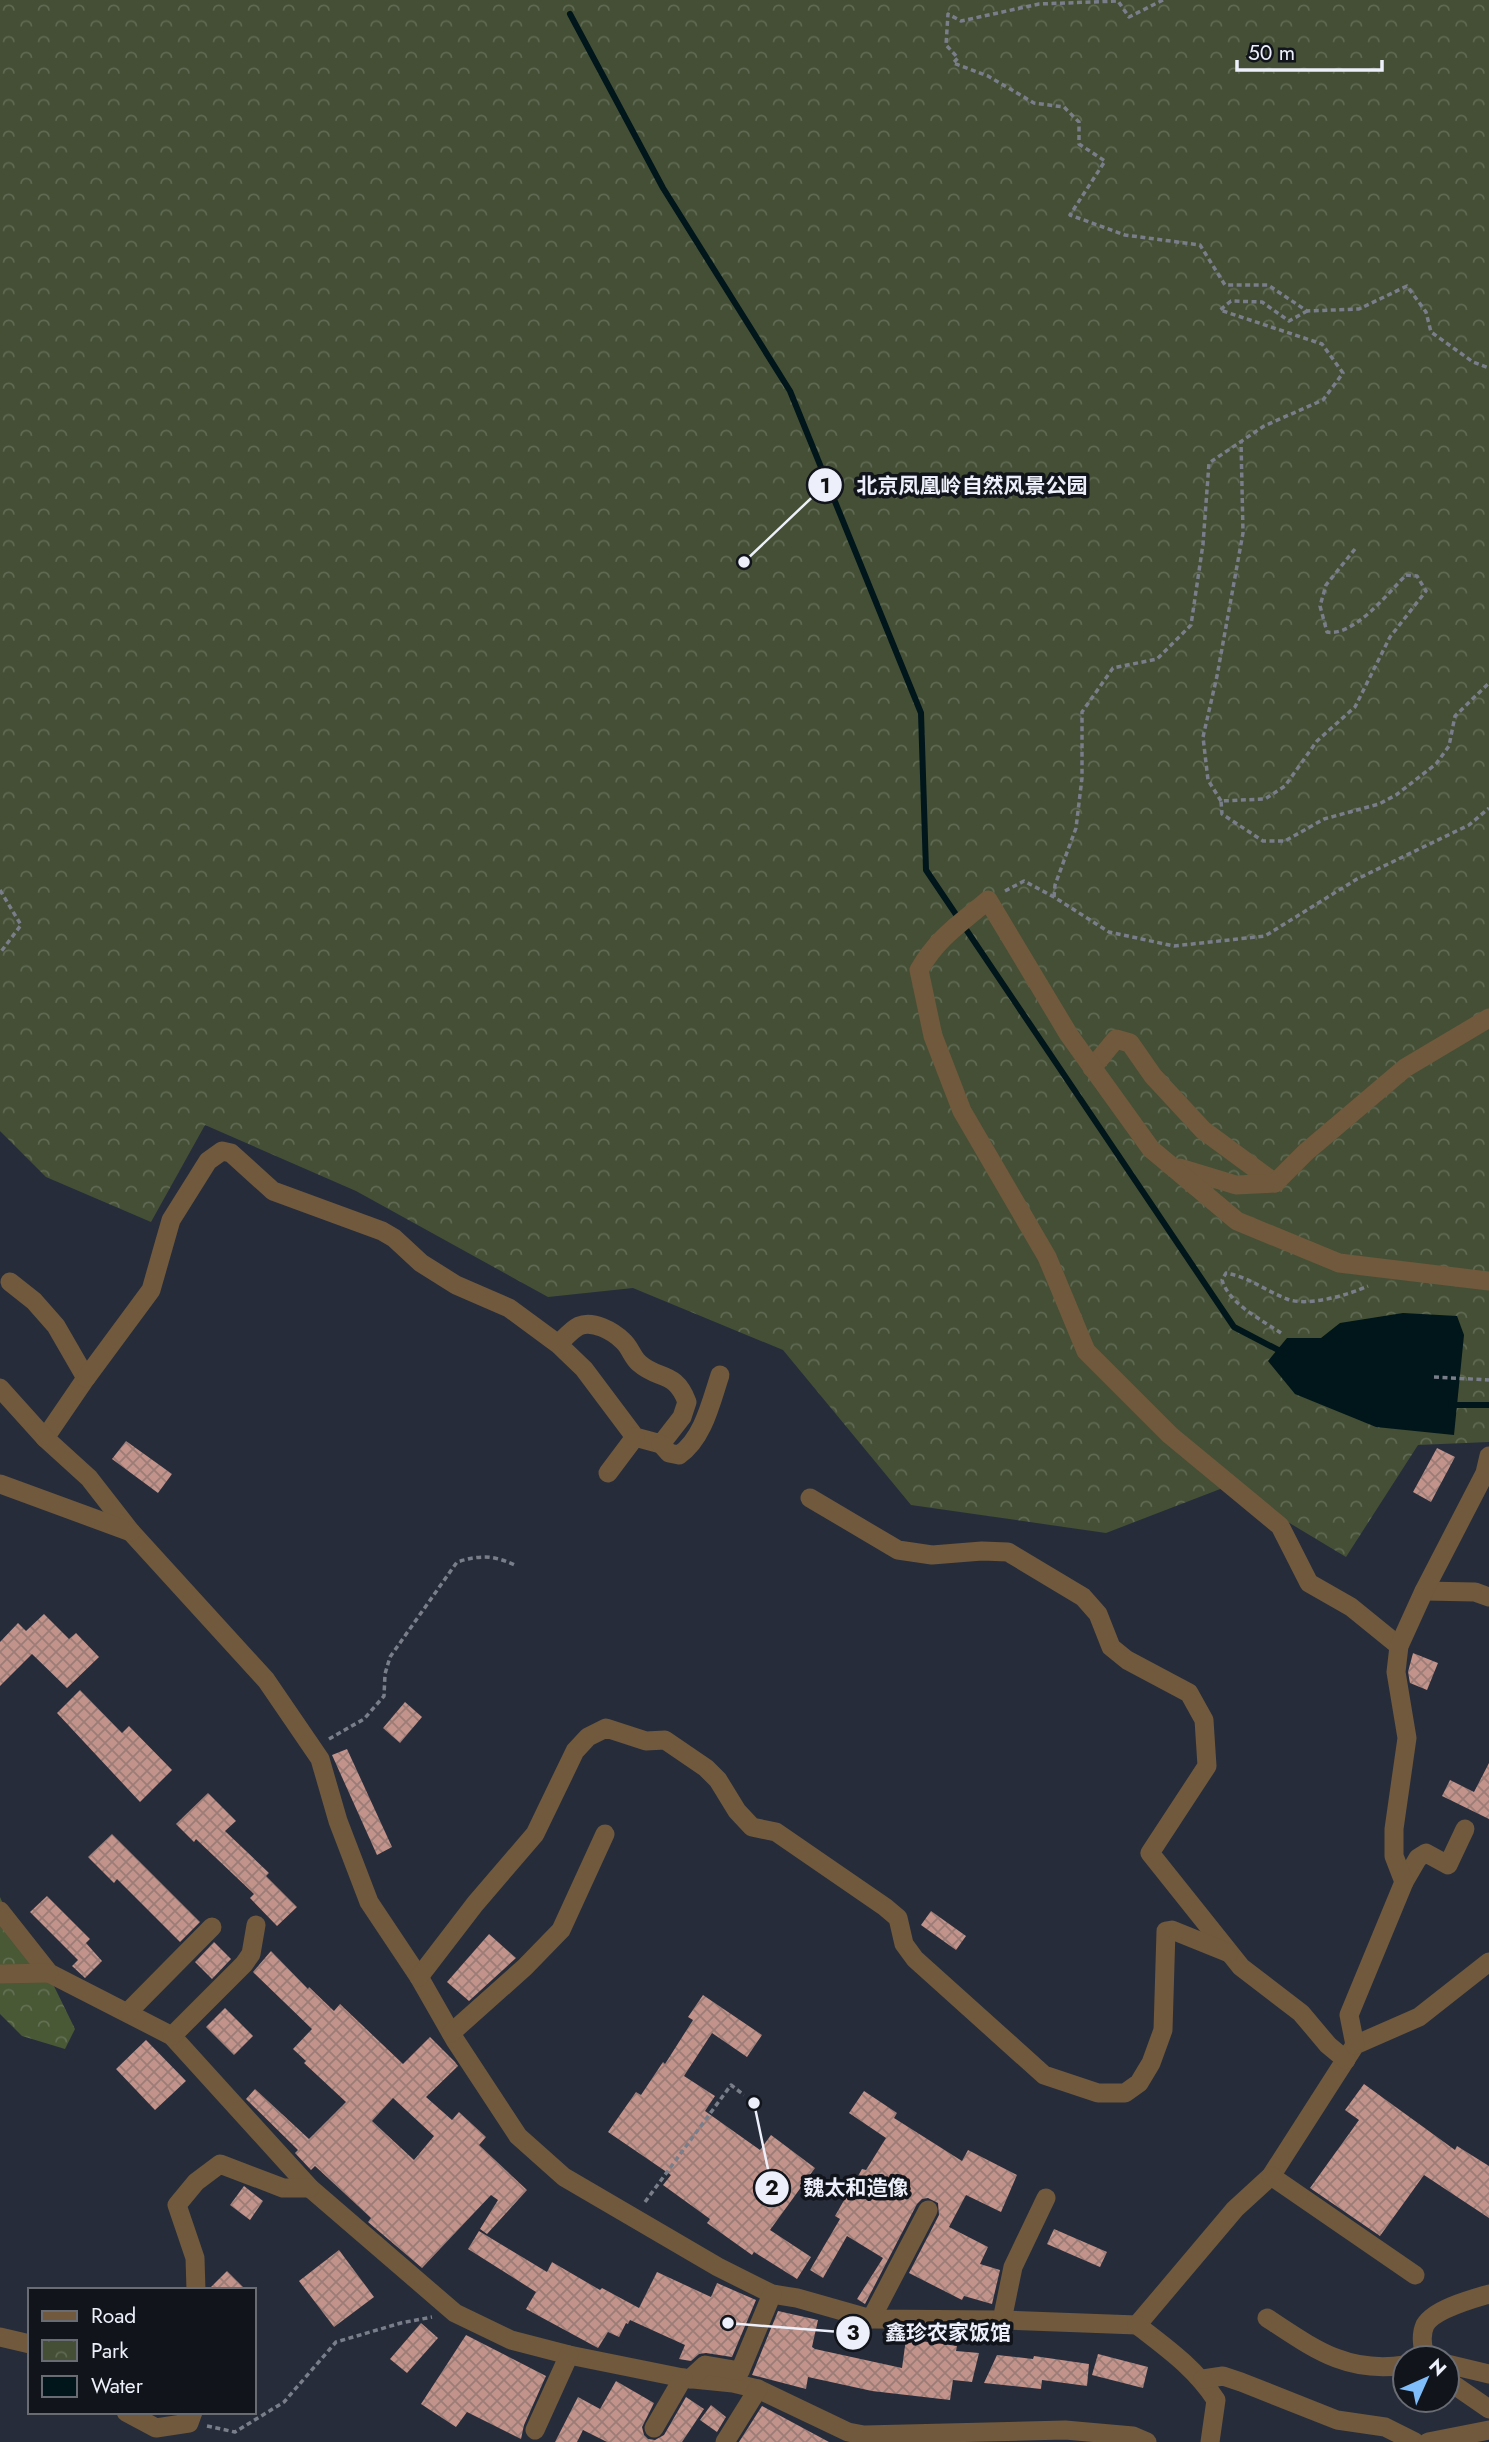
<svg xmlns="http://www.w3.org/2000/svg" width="1489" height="2442" font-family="Jost,'Noto Sans SC',sans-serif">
  <defs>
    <pattern id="forest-crowns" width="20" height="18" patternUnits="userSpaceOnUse" patternTransform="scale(1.75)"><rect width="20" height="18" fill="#495835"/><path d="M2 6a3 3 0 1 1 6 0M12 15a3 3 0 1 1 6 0" fill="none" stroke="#647053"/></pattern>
    <pattern id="park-crowns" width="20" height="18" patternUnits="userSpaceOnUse" patternTransform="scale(1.75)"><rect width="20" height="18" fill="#444f35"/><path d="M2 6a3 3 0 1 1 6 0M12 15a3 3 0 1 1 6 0" fill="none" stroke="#5f6953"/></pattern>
    <pattern id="building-cross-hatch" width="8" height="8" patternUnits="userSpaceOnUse" patternTransform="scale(1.75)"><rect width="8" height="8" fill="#c1938a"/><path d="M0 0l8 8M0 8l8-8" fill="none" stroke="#9c7c77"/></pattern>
  </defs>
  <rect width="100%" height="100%" fill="#262c3a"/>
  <!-- forest -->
  <polygon fill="url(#forest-crowns)" points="0,1897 11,1921 53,1984 75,2029 65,2049 22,2036 0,2014"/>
  <!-- park -->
  <polygon fill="url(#park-crowns)" points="0,0 1489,0 1489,1442 1418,1445 1346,1557 1228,1486 1106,1533 911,1505 783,1350 633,1288 548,1297 356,1191 205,1125 151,1222 46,1177 0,1131"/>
  <!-- water -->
  <polygon fill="#00161a" points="1403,1313 1457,1316 1464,1335 1454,1435 1376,1427 1295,1394 1268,1361 1287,1338 1321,1338 1340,1323"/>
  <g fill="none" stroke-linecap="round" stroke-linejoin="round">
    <!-- stream -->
    <g stroke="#00161a" stroke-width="6">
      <polyline points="570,14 663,188 790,391 921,713 926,870 1234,1327 1284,1353"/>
      <polyline points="1451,1405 1489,1405"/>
    </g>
  </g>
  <!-- building -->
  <g fill="url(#building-cross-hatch)" fill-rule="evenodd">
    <polygon points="126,1441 172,1474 158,1493 112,1459"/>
    <polygon points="1437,1448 1455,1457 1431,1502 1413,1492"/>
    <polygon points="44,1614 69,1639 76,1633 99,1657 67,1688 32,1654 0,1686 0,1642 18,1623 26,1631"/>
    <polygon points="1413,1653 1438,1663 1427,1690 1410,1683 1408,1672"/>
    <polygon points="80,1690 122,1733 129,1726 172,1770 140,1802 57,1713"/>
    <polygon points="405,1702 422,1717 400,1743 383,1728"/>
    <polygon points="347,1749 392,1847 377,1855 332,1755"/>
    <polygon points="1489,1763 1489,1819 1442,1796 1450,1780 1474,1792"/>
    <polygon points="208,1793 236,1821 225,1831 269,1873 266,1876 297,1907 277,1926 250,1898 254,1894 196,1839 194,1842 176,1824"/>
    <polygon points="112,1834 200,1922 180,1942 117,1879 114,1883 88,1857"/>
    <polygon points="47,1896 90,1939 86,1943 102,1961 85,1978 72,1966 78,1960 30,1912"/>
    <polygon points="931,1911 966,1936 956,1950 921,1925"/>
    <polygon points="489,1934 516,1958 469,2001 447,1982"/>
    <polygon points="214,1942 231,1959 212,1979 195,1962"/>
    <path d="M 271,1951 L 308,1989 L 309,1987 L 334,2011 L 340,2004 L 403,2064 L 430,2037 L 455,2062 L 458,2066 L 426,2097 L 452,2120 L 459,2112 L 486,2137 L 479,2145 L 527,2190 L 487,2234 L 480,2229 L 498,2200 L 491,2195 L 422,2268 L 368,2222 L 371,2218 L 315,2166 L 311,2170 L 295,2153 L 298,2150 L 246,2099 L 255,2089 L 309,2139 L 346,2102 L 304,2063 L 306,2061 L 293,2049 L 312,2029 L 253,1972 ZM 393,2098 L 434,2136 L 414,2160 L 372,2121 Z"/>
    <polygon points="703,1995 762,2035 747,2057 712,2033 684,2076 715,2096 705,2111 760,2150 771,2135 815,2168 770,2230 811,2257 797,2279 754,2252 752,2255 707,2223 710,2219 663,2185 671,2175 608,2132 636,2092 641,2095 663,2062 665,2064 693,2020 688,2017"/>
    <polygon points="225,2008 253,2036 234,2055 206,2027"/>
    <polygon points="146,2040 186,2081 155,2110 116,2069"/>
    <polygon points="1364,2084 1455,2150 1457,2146 1489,2166 1489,2218 1424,2175 1380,2236 1310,2188 1359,2120 1345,2110"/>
    <polygon points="864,2091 897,2113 894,2118 962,2161 968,2150 1017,2175 1001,2212 966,2195 949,2227 988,2247 980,2264 1000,2270 992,2304 964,2296 962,2300 909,2273 939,2215 938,2203 928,2198 922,2199 917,2204 865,2304 857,2299 883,2258 847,2236 823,2278 810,2270 840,2219 835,2216 862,2169 866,2170 886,2138 849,2113"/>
    <polygon points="244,2186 263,2201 250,2220 230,2205"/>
    <polygon points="1054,2229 1107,2252 1100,2267 1047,2244"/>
    <polygon points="479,2231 547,2272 552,2262 600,2290 602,2288 639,2308 657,2272 711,2297 717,2283 756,2300 732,2357 706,2353 699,2354 691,2361 679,2359 685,2345 630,2320 628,2324 626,2323 619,2337 608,2332 598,2348 526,2309 536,2292 468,2249"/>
    <polygon points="339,2250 374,2297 334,2327 299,2281"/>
    <polygon points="227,2271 246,2290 208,2290"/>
    <polygon points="778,2311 818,2320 812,2347 815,2349 902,2368 906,2339 957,2346 956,2351 979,2353 972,2382 953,2380 950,2400 872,2391 808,2377 806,2389 752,2375"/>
    <polygon points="421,2323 438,2338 407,2373 390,2359"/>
    <polygon points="466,2335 546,2376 524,2425 521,2439 467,2412 456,2427 421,2404"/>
    <polygon points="1098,2354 1148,2367 1143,2388 1092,2375"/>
    <polygon points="997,2355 1033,2359 1034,2356 1089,2364 1087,2386 1042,2380 1041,2389 984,2383"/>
    <polygon points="616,2381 654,2403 642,2427 644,2435 648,2439 655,2440 664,2435 686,2397 704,2409 682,2442 607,2442 583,2430 577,2442 555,2442 578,2397 600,2409"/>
    <polygon points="711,2405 726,2417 717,2432 700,2420"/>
    <polygon points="762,2406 829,2442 739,2442"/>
  </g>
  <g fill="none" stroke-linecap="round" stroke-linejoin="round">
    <!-- path -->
    <g stroke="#797e8a" stroke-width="3.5" stroke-dasharray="5 3.5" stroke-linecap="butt">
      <polyline points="1163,0 1129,17 1118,1 1039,4 961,21 948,14 946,45 958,58 953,63 988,76 1034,103 1064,107 1079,122 1079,144 1105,161 1070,215 1125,235 1200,245 1225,285 1268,285 1307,311 1359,309 1407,286 1426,312 1431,332 1473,362 1489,368"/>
      <path d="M 1355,549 L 1326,585 L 1320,606 L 1327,632 C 1354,637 1388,593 1406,575 L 1417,576 L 1426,591 L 1390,637 L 1355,707 L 1317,741 L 1285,786 L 1265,799 L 1221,801 L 1222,814 L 1263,841 L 1285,841 L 1324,819 L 1379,804 L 1396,795 L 1436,764 L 1449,746 L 1455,716 L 1489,683"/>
      <polyline points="1221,801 1208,780 1203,737 1217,676 1243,533 1241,441"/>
      <polyline points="0,890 21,925 0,953"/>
      <polyline points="1005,891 1024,881 1054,897 1109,932 1174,946 1265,936 1357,879 1469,825 1489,808"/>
      <polyline points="1054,897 1055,885 1076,828 1082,778 1082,712 1113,668 1157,659 1191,625 1203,544 1209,463 1264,426 1323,400 1343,373 1322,344 1220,310 1231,301 1262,302 1289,321 1307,311"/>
      <path d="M 1281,1333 C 1262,1320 1229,1304 1222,1280 L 1226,1273 C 1249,1277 1266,1291 1287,1299 C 1308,1307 1348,1295 1368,1286"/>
      <polyline points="1434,1377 1489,1380"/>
      <path d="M 329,1739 L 364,1719 L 384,1696 L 385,1674 L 390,1657 L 457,1562 C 480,1555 493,1555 515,1565"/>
      <polyline points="645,2202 731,2085 744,2095"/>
      <polyline points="207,2426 235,2432 284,2402 336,2342 401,2323 432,2317"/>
    </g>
    <!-- minor -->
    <g stroke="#70593c" stroke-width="19">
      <polyline points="1092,1068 1116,1039 1130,1043 1153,1076 1203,1130 1275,1183"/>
      <polyline points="1180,1168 1236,1185 1275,1183 1306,1152 1405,1068 1489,1018"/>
      <polyline points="10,1282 34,1301 56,1326 86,1378 45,1438"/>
      <path d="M 86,1378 L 151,1290 L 171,1220 L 208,1161 L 222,1151 L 231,1153 L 273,1191 L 382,1231 L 394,1238 L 421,1263 L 456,1285 L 509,1308 L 558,1344 L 584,1369 L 635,1437 L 661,1444 L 682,1417 L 687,1402 C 675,1370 659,1381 639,1363 C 632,1357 630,1347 623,1341 C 613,1331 593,1320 579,1326 C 571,1330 564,1339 558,1344"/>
      <polyline points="0,1388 45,1438 89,1478 131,1532 266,1680 320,1759 338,1821 369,1902 419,1977 455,2040 518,2136 564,2177 718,2267 772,2294 797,2298 871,2319 1002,2320 1137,2325 1235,2209 1271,2176 1355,2045 1419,2017 1489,1962"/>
      <path d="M 661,1444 L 669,1453 L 679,1455 C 703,1439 711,1402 720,1375"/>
      <polyline points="608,1473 635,1437"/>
      <polyline points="0,1484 131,1532"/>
      <polyline points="810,1498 898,1550 932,1555 982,1551 1008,1552 1083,1597 1098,1614 1111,1647 1127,1660 1189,1693 1204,1720 1207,1766 1150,1853 1241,1967 1301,2013 1328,2045 1346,2060"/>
      <polyline points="1424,1591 1475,1592 1489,1597"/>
      <path d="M 1399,1646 L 1351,1607 L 1309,1583 L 1280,1526 L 1170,1435 L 1086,1351 L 1047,1257 L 962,1111 L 933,1036 L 919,970 C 938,937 960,924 988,900 L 1069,1035 L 1151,1149 L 1237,1221 L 1339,1263 L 1489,1281"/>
      <polyline points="1404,1882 1418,1858 1426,1853 1448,1865 1465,1829"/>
      <polyline points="0,1911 49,1973 172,2036 310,2188 455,2313 511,2340 569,2355 683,2378 733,2383 758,2389 848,2432 864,2435 1065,2430 1133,2436 1147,2442"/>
      <polyline points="0,1974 49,1973"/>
      <polyline points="419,1977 475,1904 535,1834 575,1751 588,1737 606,1728 646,1741 665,1740 706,1768 718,1780 737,1811 752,1827 776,1832 885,1907 898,1918 904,1944 915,1959 1044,2075 1098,2093 1125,2093 1139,2083 1151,2063 1163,2030 1166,1931 1172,1930 1229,1953"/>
      <polyline points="128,2012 212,1927"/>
      <polyline points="451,2033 525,1967 561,1930 605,1834"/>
      <polyline points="172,2036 244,1964 251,1954 256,1925"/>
      <polyline points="1355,2045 1349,2015 1404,1882 1394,1856 1394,1829 1407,1738 1396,1672 1399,1646 1424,1591 1485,1473 1489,1456"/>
      <polyline points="1271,2176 1415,2275"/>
      <polyline points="196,2290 195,2258 177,2205 196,2182 220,2164 283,2188 310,2188"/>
      <path d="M 1267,2318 C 1313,2348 1346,2374 1405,2365"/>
      <polyline points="871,2319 928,2210"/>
      <polyline points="1002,2320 1013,2267 1046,2198"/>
      <path d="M 1137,2325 C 1168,2349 1195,2368 1216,2400 L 1210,2442"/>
      <polyline points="0,2337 30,2344"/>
      <path d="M 1425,2358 C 1423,2347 1420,2336 1425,2325 C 1434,2309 1472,2299 1489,2294"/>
      <polyline points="1447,2364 1489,2374"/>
      <polyline points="690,2379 705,2365 740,2371 772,2294"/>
      <polyline points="1203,2379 1223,2376 1241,2382 1337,2420 1385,2427 1415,2442"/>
      <polyline points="1447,2380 1489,2409"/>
      <polyline points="126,2412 156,2428 189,2423 193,2412"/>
      <polyline points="654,2428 683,2378"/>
      <polyline points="535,2430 569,2355"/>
      <polyline points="725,2442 758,2389"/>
      <polyline points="1428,2442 1489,2430"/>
    </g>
  </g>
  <!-- callouts -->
  <path fill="none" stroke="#edf0fa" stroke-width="2.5" d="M744 562L825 485M754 2103L772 2188M728 2323L853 2333"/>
  <g fill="#edf0fa" stroke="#12141b" stroke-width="2.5">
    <circle cx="744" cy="562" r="7"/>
    <circle cx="754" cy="2103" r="7"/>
    <circle cx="728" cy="2323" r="7"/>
    <circle cx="825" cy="485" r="18"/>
    <circle cx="772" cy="2188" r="18"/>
    <circle cx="853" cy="2333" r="18"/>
  </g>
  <g font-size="21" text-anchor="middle" font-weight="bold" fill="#111">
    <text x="825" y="493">1</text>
    <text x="772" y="2195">2</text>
    <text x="853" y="2340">3</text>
  </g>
  <g font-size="21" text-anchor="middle" font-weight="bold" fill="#edf0fa" stroke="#12141b" stroke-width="7" stroke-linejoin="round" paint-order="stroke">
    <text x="972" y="493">北京凤凰岭自然风景公园</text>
    <text x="856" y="2195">魏太和造像</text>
    <text x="948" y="2340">鑫珍农家饭馆</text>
  </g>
  <!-- legend -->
  <rect x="28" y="2288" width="228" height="126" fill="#12141b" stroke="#6a6c74" stroke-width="2"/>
  <rect x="42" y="2311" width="35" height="10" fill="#70593c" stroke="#6a6c74" stroke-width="2"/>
  <text x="91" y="2323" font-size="21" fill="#edf0fa">Road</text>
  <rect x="42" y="2340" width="35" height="21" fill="url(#park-crowns)" stroke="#6a6c74" stroke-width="2"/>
  <text x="91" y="2358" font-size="21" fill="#edf0fa">Park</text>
  <rect x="42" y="2376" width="35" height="21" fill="#00161a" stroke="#6a6c74" stroke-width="2"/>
  <text x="91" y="2393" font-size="21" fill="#edf0fa">Water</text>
  <!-- north arrow -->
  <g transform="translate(1426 2379) rotate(45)"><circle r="33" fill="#12141b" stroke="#6a6c74" stroke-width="2"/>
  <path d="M0-5L12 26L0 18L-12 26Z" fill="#7fbdfa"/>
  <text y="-10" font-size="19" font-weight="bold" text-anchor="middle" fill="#edf0fa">N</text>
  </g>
  <!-- scale -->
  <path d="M1237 60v10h145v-10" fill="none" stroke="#edf0fa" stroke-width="3.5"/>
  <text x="1248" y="60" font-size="21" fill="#edf0fa" stroke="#12141b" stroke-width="5" paint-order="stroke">50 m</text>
</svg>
